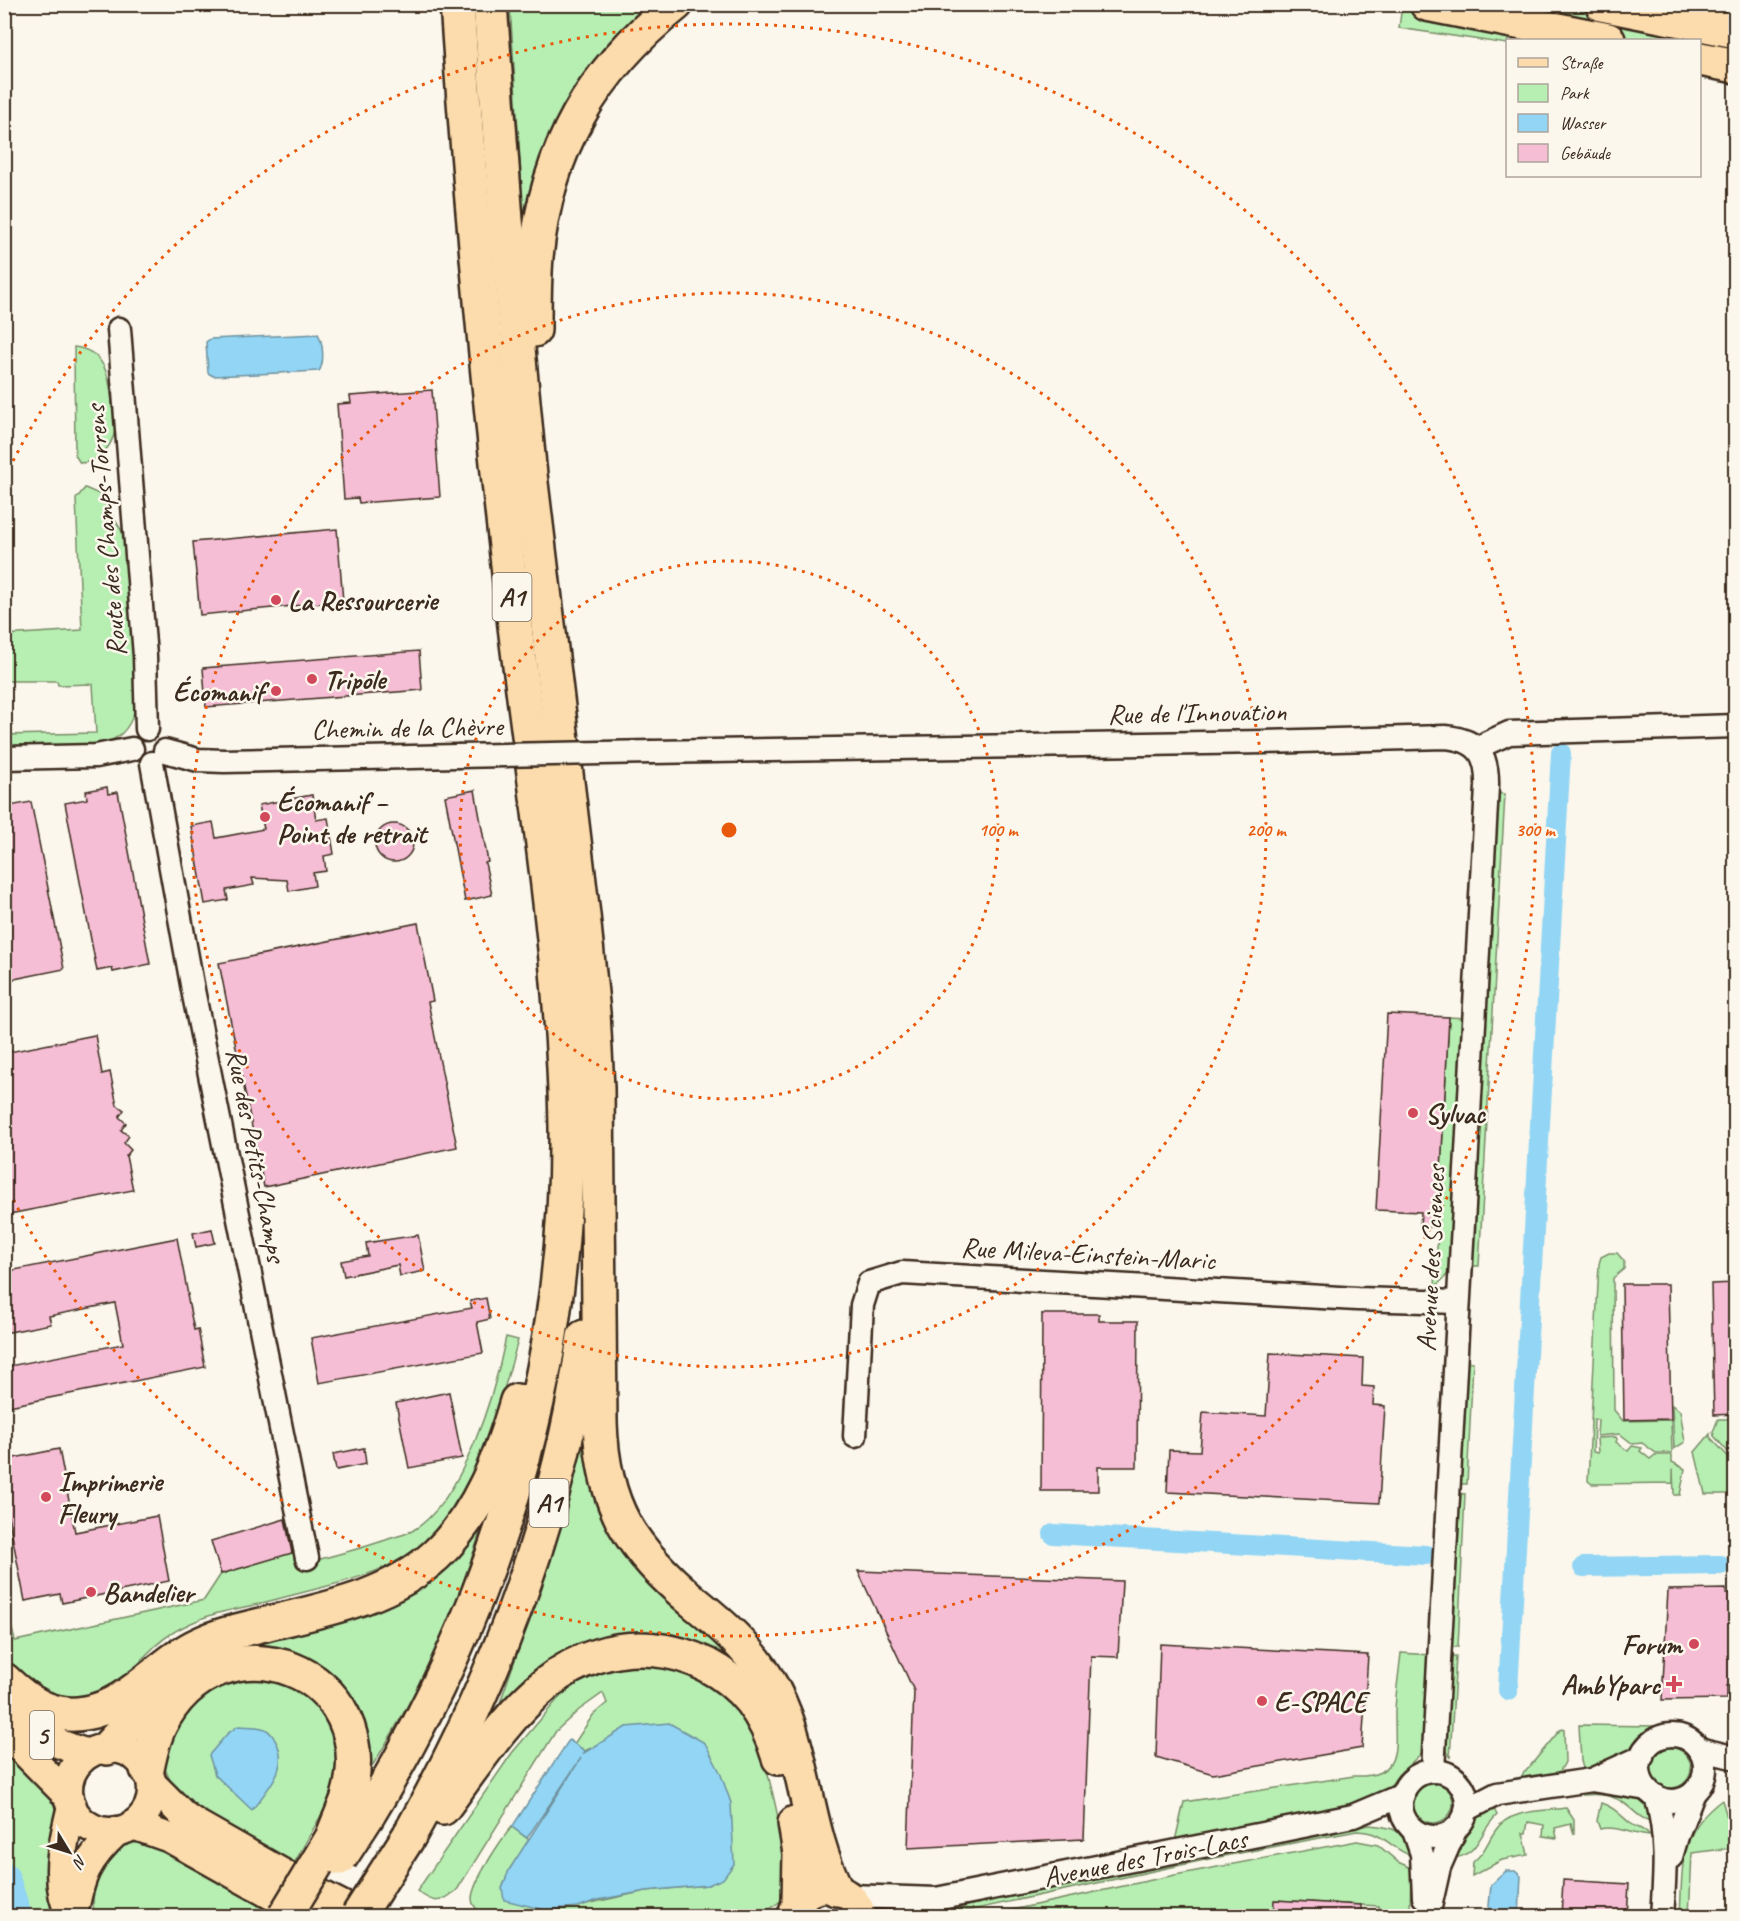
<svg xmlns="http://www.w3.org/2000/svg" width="1740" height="1921" font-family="Caveat,sans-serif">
  <rect width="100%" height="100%" fill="#fbf7ec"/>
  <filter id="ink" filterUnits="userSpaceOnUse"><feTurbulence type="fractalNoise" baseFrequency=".0167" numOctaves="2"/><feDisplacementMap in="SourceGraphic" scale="12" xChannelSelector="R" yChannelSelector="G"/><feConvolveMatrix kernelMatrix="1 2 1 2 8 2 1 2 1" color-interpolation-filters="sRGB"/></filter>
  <g filter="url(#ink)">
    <!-- green -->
    <g fill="#b7efb2" stroke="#798c68" stroke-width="1.5">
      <polygon points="510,5 664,5 649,17 525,241"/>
      <polygon points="1402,5 1697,5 1735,13 1735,78 1700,72 1700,40 1508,40 1507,44 1399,28"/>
      <path d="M 74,347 C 104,350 110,376 112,402 C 113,411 116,422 115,430 C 112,447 98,463 80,463 L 75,455 Z"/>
      <path d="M 85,488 L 99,494 L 123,533 L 137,699 C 130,745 104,745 65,746 C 45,747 25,748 5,749 L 4,735 L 96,733 L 93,684 L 58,685 L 57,681 L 4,681 L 5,635 L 82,630 L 76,499 Z"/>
      <polygon points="1495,793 1505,794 1479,1266 1470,1266"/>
      <polygon points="1449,1017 1464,1018 1451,1266 1447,1275 1435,1287"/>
      <polygon points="1609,1253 1617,1253 1624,1261 1624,1269 1613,1278 1614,1410 1623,1421 1671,1420 1672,1453 1656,1453 1642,1443 1633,1444 1620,1434 1597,1436 1598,1420 1594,1419 1593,1452 1598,1453 1597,1438 1616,1437 1617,1439 1616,1442 1628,1451 1632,1446 1642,1448 1640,1451 1650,1459 1655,1455 1672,1455 1672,1462 1685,1469 1680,1495 1674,1495 1673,1469 1673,1483 1592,1484 1588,1481 1599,1264 1601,1257"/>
      <path d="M 506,1337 L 518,1340 C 500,1406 476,1496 423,1543 C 396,1567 359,1578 324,1587 C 301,1593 277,1599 254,1605 C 230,1610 211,1613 189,1624 C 173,1631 157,1643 145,1656 C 135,1667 128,1681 116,1691 C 106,1698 81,1703 69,1707 L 5,1670 L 4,1595 L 15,1641 L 204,1600 L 221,1574 L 294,1552 L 298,1565 C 327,1557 357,1550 386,1540 C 394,1537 404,1535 412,1531 C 463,1502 495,1392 506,1337 Z"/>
      <polygon points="1464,1361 1473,1362 1467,1484 1458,1484"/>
      <polygon points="1672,1405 1680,1411 1685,1442 1674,1449"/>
      <polygon points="1718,1419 1735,1419 1735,1460 1714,1436 1713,1432"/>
      <polygon points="587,1424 596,1463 717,1629 772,1720 644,1640 494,1720 554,1548"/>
      <polygon points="1710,1434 1710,1437 1735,1464 1734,1470 1735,1472 1735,1494 1705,1494 1695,1452"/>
      <polygon points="1456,1493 1465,1494 1458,1647 1448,1647"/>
      <path d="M 486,1515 C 476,1544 467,1573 456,1602 C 432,1663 401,1722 365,1777 L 321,1674 L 191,1664 L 259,1638 Z"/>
      <path d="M 1401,1653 L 1430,1655 L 1423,1752 L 1398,1775 L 1389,1788 L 1381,1794 L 1347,1807 L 1175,1841 L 1184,1802 L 1354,1776 C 1405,1778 1394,1745 1395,1710 C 1396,1691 1399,1672 1401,1653 Z"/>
      <polygon points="1448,1656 1456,1656 1450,1758 1444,1744"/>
      <path d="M 625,1666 C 642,1666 659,1665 675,1669 C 688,1672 698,1678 708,1685 C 715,1690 724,1695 730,1701 C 760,1729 771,1784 779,1822 C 783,1844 792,1872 784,1894 C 780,1908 758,1914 746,1916 L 486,1916 C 479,1912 472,1907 472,1899 C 472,1883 501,1839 512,1827 L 529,1840 L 509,1870 L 504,1899 L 545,1910 L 563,1909 L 646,1891 L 708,1885 L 591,1748 L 585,1751 L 574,1744 L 593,1715 L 607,1703 L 603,1693 L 579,1710 L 556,1731 L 457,1890 C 440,1904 434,1904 417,1891 L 512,1753 L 557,1700 L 576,1684 L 611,1669 Z"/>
      <path d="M 253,1677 L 279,1680 L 304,1692 L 332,1727 L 339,1758 L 332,1791 L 325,1808 L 292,1867 L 193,1810 L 173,1787 L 162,1762 C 176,1728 190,1701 225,1684 C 233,1680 244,1679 253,1677 Z"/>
      <polygon points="1579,1725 1655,1726 1637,1741 1630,1753 1589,1770 1583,1768 1581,1761"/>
      <polygon points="1564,1729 1565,1762 1559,1773 1514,1781 1513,1779 1521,1777 1560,1730"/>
      <polygon points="4,1741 52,1794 56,1806 60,1916 5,1916"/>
      <circle cx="1671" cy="1768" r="20"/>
      <circle cx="1433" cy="1803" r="20"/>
      <path d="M 1627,1790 C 1639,1799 1651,1807 1655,1822 C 1639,1820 1635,1810 1622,1802 C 1610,1794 1597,1794 1583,1795 L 1582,1791 Z"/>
      <path d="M 1722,1800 L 1727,1817 L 1728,1832 L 1735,1832 L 1735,1850 L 1731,1848 L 1692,1853 L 1689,1916 L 1680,1916 C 1683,1867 1677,1833 1722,1800 Z"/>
      <path d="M 1601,1803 C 1614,1807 1620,1815 1630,1823 C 1637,1828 1645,1829 1650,1836 C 1633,1835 1616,1825 1600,1829 L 1597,1821 Z"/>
      <path d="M 1492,1805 L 1497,1815 C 1477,1834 1480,1857 1448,1859 L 1477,1815 Z"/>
      <path d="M 1566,1808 L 1574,1820 L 1574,1834 L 1571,1824 L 1555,1828 L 1557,1838 L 1543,1836 L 1544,1825 L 1528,1822 L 1526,1833 L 1523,1833 L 1528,1855 L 1502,1860 L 1472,1876 L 1473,1862 C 1486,1851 1486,1844 1495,1831 C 1508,1809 1544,1811 1566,1808 Z"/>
      <path d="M 1369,1825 C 1395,1827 1405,1830 1412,1856 C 1388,1848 1386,1832 1357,1831 L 1214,1858 L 943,1916 L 927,1916 L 1034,1890 Z"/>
      <polygon points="1357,1841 1378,1845 1398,1862 1411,1868 1410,1916 1380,1915 1379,1906 1275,1900 1273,1916 1245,1916 1240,1911 1217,1910 1211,1916 984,1916 1175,1875"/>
      <polygon points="146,1842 162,1845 294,1916 94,1916 92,1883 117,1848 130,1843"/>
    </g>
    <!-- water -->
    <g fill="#92d5f4" stroke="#6f919e" stroke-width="1.5">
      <path d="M 318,334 C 323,342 325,363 319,371 L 213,376 L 208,373 L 206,342 L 210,339 Z"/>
      <polygon points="669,1723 705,1743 720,1772 731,1803 734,1864 723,1879 708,1885 646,1891 598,1900 578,1907 545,1910 504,1900 502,1888 509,1870 581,1758 527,1838 512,1827 569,1740 585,1751 584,1753 626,1727"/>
      <path d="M 238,1726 C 246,1727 254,1726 262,1728 C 268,1729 272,1734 275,1740 C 291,1766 268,1789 252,1810 L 215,1775 L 209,1755 L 227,1734 Z"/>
      <polygon points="1506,1871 1515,1871 1521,1876 1519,1916 1488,1916 1491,1885"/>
    </g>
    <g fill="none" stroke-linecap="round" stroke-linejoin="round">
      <!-- canal -->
      <g stroke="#92d5f4" stroke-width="20">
        <polyline points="1053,1534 1426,1555"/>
        <polyline points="1583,1567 1721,1565"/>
        <polyline points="1508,1690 1561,753"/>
      </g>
      <!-- river -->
      <polyline stroke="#92d5f4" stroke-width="32" points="4,1879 16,1916"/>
    </g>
    <!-- building -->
    <g fill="#f6bed5" stroke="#3b2a1e" stroke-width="1.5">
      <polygon points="432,390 440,497 359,503 358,498 344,499 337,404 351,403 350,396"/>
      <polygon points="337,529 343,601 200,615 193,542"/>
      <polygon points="419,651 422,690 206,707 203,668"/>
      <polygon points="107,787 108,794 118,792 150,964 113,972 112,968 97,971 65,803 87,799 86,791"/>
      <polygon points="475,790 488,862 485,863 492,895 465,901 445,796"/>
      <polygon points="312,795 316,820 328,818 334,854 324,856 326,871 313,873 315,886 289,891 287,880 252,878 254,885 226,890 228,900 205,904 191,826 213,822 216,838 264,829 259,805"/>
      <polygon points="31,802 64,969 4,981 4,807"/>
      <circle cx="394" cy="843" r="19"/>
      <polygon points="418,923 433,1001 428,1002 457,1147 264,1187 219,963"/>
      <polygon points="1387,1014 1449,1017 1438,1227 1420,1227 1421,1212 1376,1210"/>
      <polygon points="95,1035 102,1074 110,1072 117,1105 124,1110 119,1117 126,1123 121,1130 129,1136 124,1143 131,1150 126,1156 133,1190 4,1215 4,1053"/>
      <polygon points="212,1229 215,1243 196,1247 193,1233"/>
      <polygon points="418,1235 425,1271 400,1276 398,1265 344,1276 341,1261 368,1256 366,1243"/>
      <polygon points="177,1238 188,1295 187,1295 194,1330 198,1329 205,1367 4,1407 4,1367 123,1344 115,1303 49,1316 51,1324 4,1333 4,1272"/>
      <polygon points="1736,1283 1736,1414 1714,1415 1711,1284"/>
      <polygon points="1622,1284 1668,1284 1671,1419 1624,1420"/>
      <polygon points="486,1298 490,1319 477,1322 483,1353 319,1383 311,1338 472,1308 470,1301"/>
      <polygon points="1042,1314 1099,1314 1099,1321 1138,1321 1137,1467 1098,1467 1098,1491 1041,1491"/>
      <polygon points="1270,1353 1363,1358 1362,1386 1374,1387 1373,1405 1385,1406 1379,1503 1167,1492 1169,1450 1200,1451 1203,1412 1266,1416"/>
      <polygon points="449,1392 462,1458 409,1468 396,1403"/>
      <polygon points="364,1448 366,1464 336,1470 333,1454"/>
      <polygon points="59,1449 75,1532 157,1516 169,1581 62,1603 60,1594 25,1601 4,1495 4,1460"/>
      <polygon points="285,1519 292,1553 221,1574 211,1541"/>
      <polygon points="858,1571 1122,1581 1118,1657 1091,1656 1084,1839 908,1848 914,1691"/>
      <polygon points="1726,1589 1726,1594 1736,1594 1736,1685 1727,1686 1727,1699 1662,1700 1668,1590"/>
      <polygon points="1160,1644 1368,1655 1362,1748 1213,1774 1156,1757"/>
      <polygon points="1563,1880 1629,1884 1627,1917 1561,1917"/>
      <polygon points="1274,1900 1361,1905 1361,1917 1273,1917"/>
    </g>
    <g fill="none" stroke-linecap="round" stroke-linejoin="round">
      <!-- minor casing -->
      <g stroke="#3b2a1e" stroke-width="27">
        <g id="minor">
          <polyline points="119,329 145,656 147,729"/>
          <polyline points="1479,750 1487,743 1509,733 1736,726"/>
          <polyline points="165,751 198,760 224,761 458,756"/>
          <path d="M 652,752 L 1264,742 L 1445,737 C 1479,740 1488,755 1487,787 L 1433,1771"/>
          <polyline points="4,758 96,756 132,749"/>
          <polyline points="152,763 193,990 307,1558"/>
          <polyline points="855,1436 862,1305 869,1283 902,1273 1357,1299 1458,1302"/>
          <circle cx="1672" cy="1768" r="33"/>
          <polyline points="1699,1749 1736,1758"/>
          <circle cx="1434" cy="1804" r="33"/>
          <polyline points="1591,1780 1647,1789"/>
          <path d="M 1656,1796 C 1668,1836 1665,1875 1662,1916"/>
          <polyline points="1466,1810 1497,1794 1591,1780 1642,1757"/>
          <polyline points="1414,1831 1422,1854 1424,1897"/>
          <polyline points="1671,1857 1678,1833 1694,1792"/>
          <polyline points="850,1896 936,1899 1353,1816 1403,1795"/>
          <polyline points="901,1916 935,1900"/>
          <polyline points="1428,1916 1439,1867 1456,1828"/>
        </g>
      </g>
      <!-- major casing -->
      <g stroke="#3b2a1e" stroke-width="33">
        <g id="major">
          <path d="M 4,1702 C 32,1732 49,1742 88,1754"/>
          <polyline points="4,1731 69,1797"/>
          <circle cx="110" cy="1790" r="42"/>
          <polyline points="152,1784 183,1815 196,1824 310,1889 363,1916"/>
          <polyline points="133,1825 170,1838 309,1916"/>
          <path d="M 71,1916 C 53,1881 63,1843 72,1806"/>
          <path d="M 73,1916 C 80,1876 86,1860 117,1831"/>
          <path d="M 792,1916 C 801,1879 852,1879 862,1916"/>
        </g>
      </g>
      <!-- highway casing -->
      <g stroke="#3b2a1e" stroke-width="38">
        <g id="highway">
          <path d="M 490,4 L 506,220 L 529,466 L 583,915 L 593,1013 L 597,1088 L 600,1423 C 603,1507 631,1549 694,1602 C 721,1624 748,1647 766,1677 C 807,1742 802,1822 836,1889"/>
          <polyline points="1427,4 1608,40"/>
          <polyline points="1602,4 1736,31"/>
          <polyline points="1700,59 1736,66"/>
          <path d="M 534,330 C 534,305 534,281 536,257 C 547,149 592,71 676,4"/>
          <path d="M 4,1680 C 27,1702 52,1719 85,1713 C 130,1706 160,1662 200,1644 C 219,1635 240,1630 261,1625 C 321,1610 388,1599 436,1555 C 479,1515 501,1456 517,1401"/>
          <polyline points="107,1748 135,1718 160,1679"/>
          <path d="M 147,1769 C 150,1754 153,1739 160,1725 C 220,1607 388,1669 347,1801"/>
          <path d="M 443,1808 C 475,1765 505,1717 547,1683 C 609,1632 700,1639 751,1701 C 764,1718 773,1738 779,1758"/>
          <path d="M 368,1815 C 495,1606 569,1371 566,1126 C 563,958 535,792 515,626 C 491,419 471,212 457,4"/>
          <polyline points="795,1823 800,1853 799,1901"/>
          <path d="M 409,1836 C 496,1681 560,1514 584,1337"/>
        </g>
      </g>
      <!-- minor -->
      <use href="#minor" stroke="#fbf7ec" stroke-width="22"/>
      <!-- major -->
      <use href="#major" stroke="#fcdcac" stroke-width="28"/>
      <!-- highway -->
      <use href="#highway" stroke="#fcdcac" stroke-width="33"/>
      <!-- minor-bridge casing -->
      <g stroke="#3b2a1e" stroke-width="27" stroke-linecap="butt">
        <polyline id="minor-bridge" points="458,756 652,752"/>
      </g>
      <!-- highway-bridge casing -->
      <g stroke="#3b2a1e" stroke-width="38" stroke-linecap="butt">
        <g id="highway-bridge">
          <polyline points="340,1858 368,1815"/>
          <polyline points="285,1916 332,1838 347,1801"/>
          <polyline points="358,1916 409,1836"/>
        </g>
      </g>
      <!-- minor-bridge -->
      <use href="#minor-bridge" stroke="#fbf7ec" stroke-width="22"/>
      <!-- highway-bridge -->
      <use href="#highway-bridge" stroke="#fcdcac" stroke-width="33"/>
    </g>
  </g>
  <!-- distance rings -->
  <g fill="none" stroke="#e8590c" stroke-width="3" stroke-dasharray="3 6">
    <circle cx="729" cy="830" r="269"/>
    <circle cx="729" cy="830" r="537"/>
    <path d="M5 477A806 806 0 1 1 5 1183"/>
  </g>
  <!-- markers -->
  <g fill="#d1495b" stroke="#fbf7ec" stroke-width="2">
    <circle cx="276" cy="600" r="6"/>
    <circle cx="312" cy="679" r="6"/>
    <circle cx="276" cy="691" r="6"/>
    <circle cx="265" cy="817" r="6"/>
    <circle cx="1413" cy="1113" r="6"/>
    <circle cx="46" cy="1497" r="6"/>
    <circle cx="91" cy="1592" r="6"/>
    <circle cx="1694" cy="1644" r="6"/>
    <path d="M1671 1675h6v6h6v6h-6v6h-6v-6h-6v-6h6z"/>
    <circle cx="1262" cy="1701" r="6"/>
  </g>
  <g text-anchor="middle" stroke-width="5" stroke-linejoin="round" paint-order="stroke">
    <!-- shield labels -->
    <g fill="#fbf7ec" stroke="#75685c" stroke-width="1.5">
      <rect x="492.5" y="573" width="39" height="48" rx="4.5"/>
      <rect x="529.5" y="1479" width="39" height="48" rx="4.5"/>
      <rect x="30" y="1711" width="24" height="48" rx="4.5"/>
    </g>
    <g font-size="27" font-weight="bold" fill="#3b2a1e">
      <text x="512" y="606">A1</text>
      <text x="549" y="1512">A1</text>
      <text x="42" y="1744">5</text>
    </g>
    <!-- street labels -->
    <g font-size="28" fill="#3b2a1e" stroke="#fbf7ec">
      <text transform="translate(105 531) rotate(-95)" y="10">Route des Champs-Torrens</text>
      <text transform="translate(1197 712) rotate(-1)" y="10">Rue de l'Innovation</text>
      <text transform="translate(407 727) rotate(-1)" y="10">Chemin de la Chèvre</text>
      <text transform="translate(257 1155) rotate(79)" y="10">Rue des Petits-Champs</text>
      <text transform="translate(1088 1253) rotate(3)" y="10">Rue Mileva-Einstein-Maric</text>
      <text transform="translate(1430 1258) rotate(-87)" y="10">Avenue des Sciences</text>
      <text transform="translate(1145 1857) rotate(-11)" y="10">Avenue des Trois-Lacs</text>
    </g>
    <!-- poi labels -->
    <g font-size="28" font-weight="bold" fill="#3b2a1e" stroke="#fbf7ec" text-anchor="start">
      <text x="288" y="610">La Ressourcerie</text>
      <text x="324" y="689">Tripōle</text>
      <text x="264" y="701" text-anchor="end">Écomanif</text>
      <text x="277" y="811">Écomanif –<tspan x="277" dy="32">Point de retrait</tspan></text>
      <text x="1425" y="1123">Sylvac</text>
      <text x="58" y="1491">Imprimerie<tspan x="58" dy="32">Fleury</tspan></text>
      <text x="103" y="1602">Bandelier</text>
      <text x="1682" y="1654" text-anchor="end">Forum</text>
      <text x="1660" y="1694" text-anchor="end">AmbYparc</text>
      <text x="1274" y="1711">E-SPACE</text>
    </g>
  </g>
  <circle cx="729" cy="830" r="9" fill="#e8590c" stroke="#fbf7ec" stroke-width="3"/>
  <g font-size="18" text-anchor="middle" font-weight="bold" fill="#e8590c" stroke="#fbf7ec" stroke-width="5" stroke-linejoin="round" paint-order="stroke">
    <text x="998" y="836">100 m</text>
    <text x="1266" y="836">200 m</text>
    <text x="1535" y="836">300 m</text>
  </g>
  <!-- margin -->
  <rect width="1740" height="1921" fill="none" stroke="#fbf7ec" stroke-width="24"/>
  <rect x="12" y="12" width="1716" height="1897" fill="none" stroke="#3b2a1e" stroke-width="2" filter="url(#ink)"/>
  <!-- legend -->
  <rect x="1506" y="39" width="195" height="138" fill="#fbf7ec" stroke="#aea59a" stroke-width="1.5"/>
  <rect x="1518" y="58" width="30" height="9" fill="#fcdcac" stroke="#aea59a" stroke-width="1.5"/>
  <text x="1560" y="69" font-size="18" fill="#3b2a1e">Straße</text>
  <rect x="1518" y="84" width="30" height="18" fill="#b7efb2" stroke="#aea59a" stroke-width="1.5"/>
  <text x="1560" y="99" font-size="18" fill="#3b2a1e">Park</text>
  <rect x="1518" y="114" width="30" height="18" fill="#92d5f4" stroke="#aea59a" stroke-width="1.5"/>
  <text x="1560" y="129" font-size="18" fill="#3b2a1e">Wasser</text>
  <rect x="1518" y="144" width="30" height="18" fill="#f6bed5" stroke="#aea59a" stroke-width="1.5"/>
  <text x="1560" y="159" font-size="18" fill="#3b2a1e">Gebäude</text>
  <!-- north arrow -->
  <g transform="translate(69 1852) rotate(128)" stroke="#fbf7ec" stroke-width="4.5" paint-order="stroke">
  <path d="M0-4.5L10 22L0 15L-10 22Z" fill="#3b2a1e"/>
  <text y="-9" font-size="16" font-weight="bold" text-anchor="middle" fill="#3b2a1e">N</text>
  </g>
</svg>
